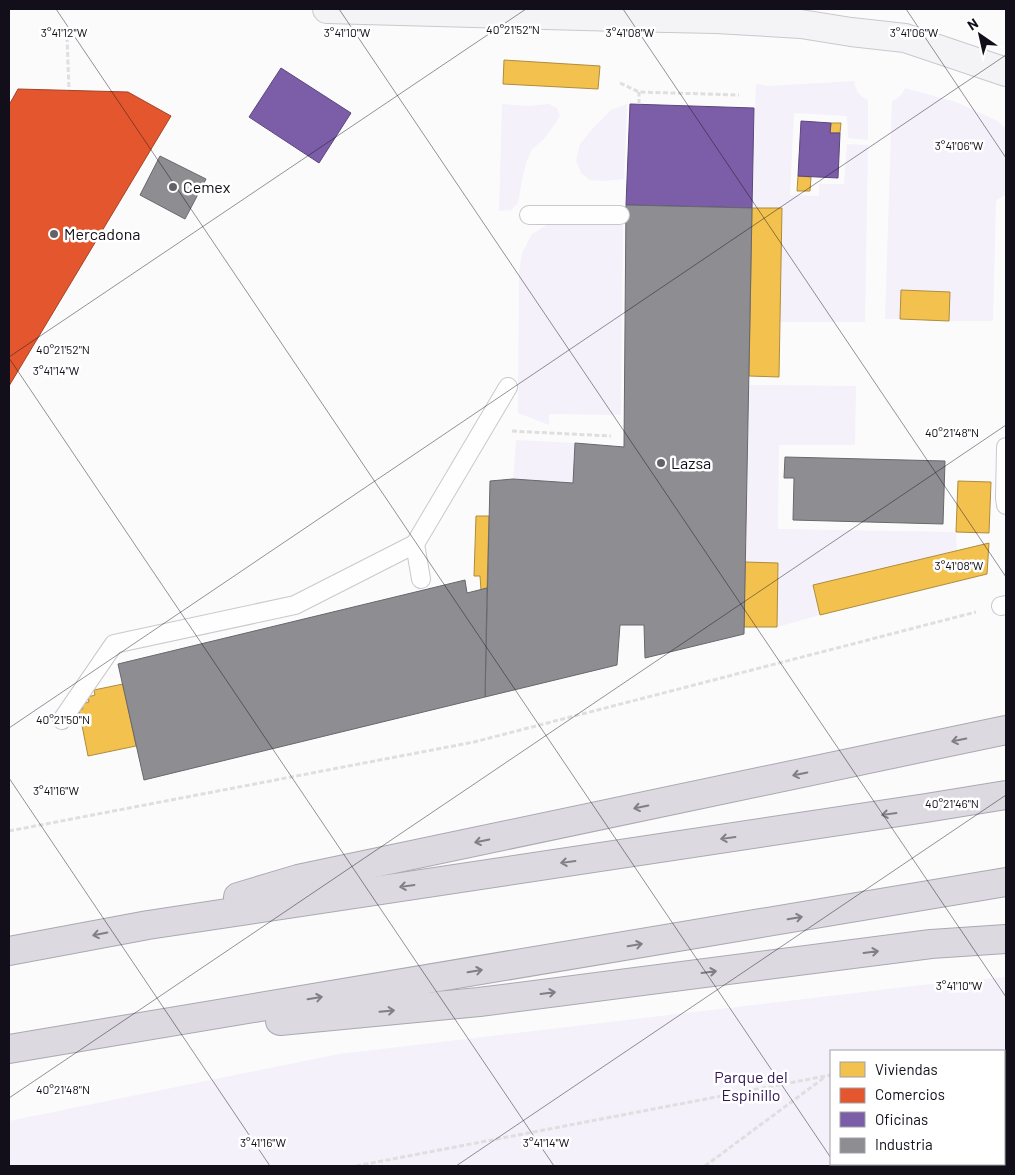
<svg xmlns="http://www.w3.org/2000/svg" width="1015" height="1175" font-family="Barlow,sans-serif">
  <rect width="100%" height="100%" fill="#fbfbfb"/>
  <!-- green -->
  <g fill="#f4f1fa">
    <path d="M 854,81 C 856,91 859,96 868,100 L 868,140 L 848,138 L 847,116 L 794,113 L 790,195 L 819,196 L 819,184 L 844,184 L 847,144 L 868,145 L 865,322 L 779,322 L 752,208 L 756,84 L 768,86 Z"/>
    <path d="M 905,88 L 956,102 L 998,121 L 1006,129 L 1006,194 L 996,201 L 993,321 L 949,321 L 950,292 L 901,290 L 900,319 L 885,319 L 892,101 C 899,98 902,95 905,88 Z"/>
    <polygon points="502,104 529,106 549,104 557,108 560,116 555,124 543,140 532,149 527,161 523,175 518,203 511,210 499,211"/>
    <polygon points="627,104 624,179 605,181 590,180 581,173 576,160 580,144 594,127 611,110"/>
    <polygon points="547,225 623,225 621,415 549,414 549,425 518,413 519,272 522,253 532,234"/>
    <polygon points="749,385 856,386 855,445 779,445 778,529 956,532 957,550 813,585 820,615 777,627 745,562"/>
    <polygon points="516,440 575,443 573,483 513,479"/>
    <polygon points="1006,977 1006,1166 917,1166 915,1164 1004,1164 1004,1051 831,1051 831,1164 857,1164 853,1166 9,1166 9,1121 339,1054 922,985"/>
  </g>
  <!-- homes -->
  <g fill="#f2c14e" stroke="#af8c3e">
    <polygon points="504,60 600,66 598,89 503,84"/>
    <polygon points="831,123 841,123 840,133 830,133"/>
    <polygon points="798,176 811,177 810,191 797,191"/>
    <polygon points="752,208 782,208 779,377 749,376"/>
    <polygon points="901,290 950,292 949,321 900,319"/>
    <polygon points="958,481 991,482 989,533 956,532"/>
    <polygon points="476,516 489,516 487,588 481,590 480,576 474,576"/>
    <polygon points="989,543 987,574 820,615 813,585"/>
    <polygon points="745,562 778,563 777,627 744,627"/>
    <polygon points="123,684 136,746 88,756 79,710 83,709 82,704 89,702 88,697 95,695 94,690"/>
  </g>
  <!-- shops -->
  <polygon fill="#e4572e" stroke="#a54128" points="18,89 128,92 171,116 9,386 9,105"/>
  <!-- offices -->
  <g fill="#7b5ea7" stroke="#5c467d">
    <polygon points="281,68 351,113 319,163 249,117"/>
    <polygon points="630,104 754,108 752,208 626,205"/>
    <polygon points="801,121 831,123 830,133 840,133 838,178 798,176"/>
  </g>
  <!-- industry -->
  <g fill="#8d8d92" stroke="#68676e">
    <polygon points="160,156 206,179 185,219 140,195"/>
    <polygon points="626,205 752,208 744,634 645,658 644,625 620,625 617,665 485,697 490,481 513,479 573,483 575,443 624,447"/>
    <polygon points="785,457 945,461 943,524 793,520 794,478 784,478"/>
    <polygon points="465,580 467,593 487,588 485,697 144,780 118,664"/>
  </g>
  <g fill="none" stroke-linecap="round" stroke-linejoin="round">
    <!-- lane casing -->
    <g stroke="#cac8ce" stroke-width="20">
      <g id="lane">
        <polyline points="529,215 620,215"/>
        <polyline points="1006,447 1005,498 1006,505"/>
        <polyline points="421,579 415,544 508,387"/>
        <polyline points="1001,606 1006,605"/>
        <polyline points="62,720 114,644 295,605 415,544"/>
      </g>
    </g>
    <!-- secondary casing -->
    <g stroke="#cac8ce" stroke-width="30">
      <polyline id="secondary" points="327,9 620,17 716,19 801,24 851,32 905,38 1006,72"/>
    </g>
    <!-- highway casing -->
    <g stroke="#aca8b1" stroke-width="30">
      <g id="highway">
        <polyline points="238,897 298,879 1006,730"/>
        <polyline points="9,951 148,925 926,808 1006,795"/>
        <polyline points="280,1021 479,1002 931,944 1006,939"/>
        <polyline points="9,1049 1006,882"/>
      </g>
    </g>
    <!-- path -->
    <g stroke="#dfdfdf" stroke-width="3" stroke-dasharray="5 2.5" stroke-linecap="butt">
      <polyline points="67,37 69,90"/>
      <polyline points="620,83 639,92 739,95"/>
      <polyline points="639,104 639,92"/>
      <polyline points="512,431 611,436"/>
      <polyline points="9,831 474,742 976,612"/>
      <polyline points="1004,1056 1006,1056"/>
      <polyline points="1004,1138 1006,1141"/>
      <polyline points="356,1166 831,1075"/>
      <polyline points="705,1166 825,1077"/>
    </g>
    <!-- lane -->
    <use href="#lane" stroke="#fefefe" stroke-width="18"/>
    <!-- secondary -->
    <use href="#secondary" stroke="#f4f3f5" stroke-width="28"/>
    <!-- highway -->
    <use href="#highway" stroke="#dcd9e1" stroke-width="28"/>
  </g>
  <!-- one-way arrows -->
  <defs><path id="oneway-shaft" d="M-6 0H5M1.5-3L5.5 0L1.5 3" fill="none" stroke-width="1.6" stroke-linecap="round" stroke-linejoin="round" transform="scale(1.25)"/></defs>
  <g stroke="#827e87">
    <use href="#oneway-shaft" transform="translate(959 740) rotate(168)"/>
    <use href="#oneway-shaft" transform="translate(800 774) rotate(168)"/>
    <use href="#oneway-shaft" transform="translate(641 807) rotate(168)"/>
    <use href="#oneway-shaft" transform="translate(889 814) rotate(172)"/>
    <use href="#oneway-shaft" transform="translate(728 838) rotate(172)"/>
    <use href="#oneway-shaft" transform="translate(482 841) rotate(168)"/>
    <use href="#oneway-shaft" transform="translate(568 862) rotate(172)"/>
    <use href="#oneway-shaft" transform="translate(407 886) rotate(172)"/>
    <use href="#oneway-shaft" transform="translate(795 918) rotate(-10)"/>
    <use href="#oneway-shaft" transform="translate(100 934) rotate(169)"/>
    <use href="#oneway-shaft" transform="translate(635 945) rotate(-9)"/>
    <use href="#oneway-shaft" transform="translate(871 952) rotate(-7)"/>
    <use href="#oneway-shaft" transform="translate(475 971) rotate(-9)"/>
    <use href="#oneway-shaft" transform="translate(709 972) rotate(-7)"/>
    <use href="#oneway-shaft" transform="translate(548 993) rotate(-7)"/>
    <use href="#oneway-shaft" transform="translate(315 998) rotate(-9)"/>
    <use href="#oneway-shaft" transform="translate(387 1011) rotate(-5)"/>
  </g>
  <!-- ticks -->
  <path fill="none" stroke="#130f1a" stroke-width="1" stroke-opacity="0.45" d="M 56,9 L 831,1158M 339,9 L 1006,997M 623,9 L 1006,577M 906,9 L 1006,158M 9,357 L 526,9M 9,358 L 554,1166M 9,728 L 1006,55M 9,778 L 270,1166M 9,1098 L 1006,425M 835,1164 L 837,1166M 456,1166 L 1006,795M 1005,1166 L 1006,1166"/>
  <!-- markers -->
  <g fill="#646269" stroke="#fff" stroke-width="2">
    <circle cx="173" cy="187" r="5"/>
    <circle cx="54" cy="234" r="5"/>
    <circle cx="661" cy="463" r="5"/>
  </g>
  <g text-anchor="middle" stroke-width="5" stroke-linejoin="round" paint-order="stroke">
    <!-- poi labels -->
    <g font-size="16" fill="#130f1a" stroke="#fff" text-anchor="start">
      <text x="183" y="193">Cemex</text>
      <text x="64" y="240">Mercadona</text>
      <text x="671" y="469">Lazsa</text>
    </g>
    <!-- park labels -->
    <g font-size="16" fill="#341655" stroke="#fff">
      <text x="751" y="1083">Parque del<tspan x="751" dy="18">Espinillo</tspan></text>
    </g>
  </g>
  <g font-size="12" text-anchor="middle" fill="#130f1a" stroke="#fff" stroke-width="5" stroke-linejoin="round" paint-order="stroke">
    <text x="513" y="34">40°21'52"N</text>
    <text x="64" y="37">3°41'12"W</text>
    <text x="347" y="37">3°41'10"W</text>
    <text x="630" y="37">3°41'08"W</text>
    <text x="914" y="37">3°41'06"W</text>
    <text x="959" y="150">3°41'06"W</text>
    <text x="63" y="354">40°21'52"N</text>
    <text x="56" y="375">3°41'14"W</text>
    <text x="952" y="437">40°21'48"N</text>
    <text x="959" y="570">3°41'08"W</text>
    <text x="63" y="724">40°21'50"N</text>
    <text x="56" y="795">3°41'16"W</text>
    <text x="952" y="808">40°21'46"N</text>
    <text x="959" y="990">3°41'10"W</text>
    <text x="63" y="1094">40°21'48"N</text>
    <text x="263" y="1147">3°41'16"W</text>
    <text x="546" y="1147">3°41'14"W</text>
  </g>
  <!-- border -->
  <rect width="1015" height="1175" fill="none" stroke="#130f1a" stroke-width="20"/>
  <!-- legend -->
  <rect x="830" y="1050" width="175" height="115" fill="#ffffff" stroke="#a19fa3"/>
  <rect x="840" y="1062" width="25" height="15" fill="#f2c14e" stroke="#a19fa3"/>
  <text x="875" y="1075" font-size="15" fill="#130f1a">Viviendas</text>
  <rect x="840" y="1088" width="25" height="15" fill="#e4572e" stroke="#a19fa3"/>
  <text x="875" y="1100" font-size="15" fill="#130f1a">Comercios</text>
  <rect x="840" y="1112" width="25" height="15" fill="#7b5ea7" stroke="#a19fa3"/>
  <text x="875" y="1125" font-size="15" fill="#130f1a">Oficinas</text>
  <rect x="840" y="1138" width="25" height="15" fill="#8d8d92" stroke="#a19fa3"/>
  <text x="875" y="1150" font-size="15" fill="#130f1a">Industria</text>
  <!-- north arrow -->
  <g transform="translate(980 35) rotate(326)" stroke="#ffffff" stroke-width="4" paint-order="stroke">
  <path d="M0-4L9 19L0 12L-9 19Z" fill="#130f1a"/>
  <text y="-8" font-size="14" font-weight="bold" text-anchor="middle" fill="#130f1a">N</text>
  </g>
</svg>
